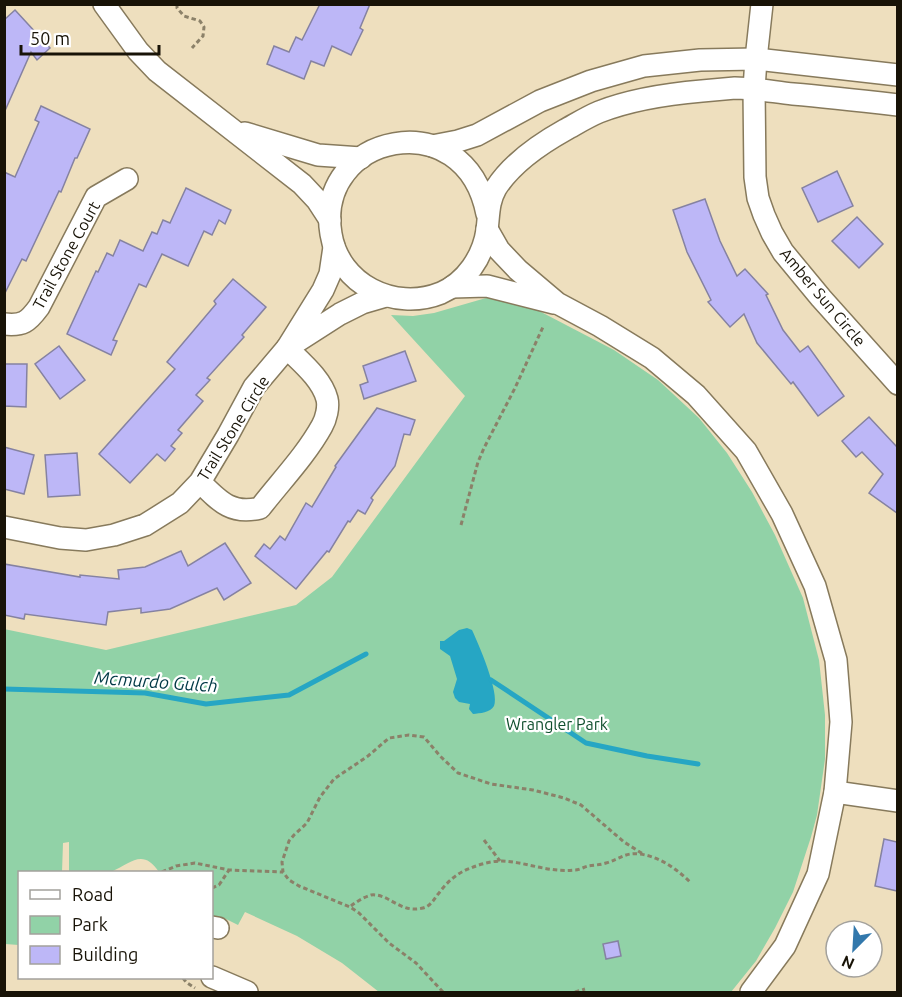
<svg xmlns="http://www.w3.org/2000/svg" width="902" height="997" font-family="Ubuntu,sans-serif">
  <rect width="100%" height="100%" fill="#eedfbe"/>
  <!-- green -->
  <path fill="#91d2a7" d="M 486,298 L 522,302 L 614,350 L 658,380 L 699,418 L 727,453 L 752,492 L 775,535 L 803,598 L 819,660 L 825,715 L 825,759 L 817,815 L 811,837 L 793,892 L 775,928 L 756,961 L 731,992 L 379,992 L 342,963 L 297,936 L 245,912 L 238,925 L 224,918 L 212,916 L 212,872 L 159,872 C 143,848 131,863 111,872 C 105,875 78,872 69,872 L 69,842 L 63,843 L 62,872 L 20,872 L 19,945 L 5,944 L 4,629 L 106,650 L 296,605 L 332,577 L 465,396 L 391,315 L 413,316 L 434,313 Z"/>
  <!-- water -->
  <path fill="#26a6c4" d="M 467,628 L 472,630 C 478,643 500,693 494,706 C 490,713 480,713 473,714 L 469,709 L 470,704 L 459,702 L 455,698 L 453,692 L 457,679 L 450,656 L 440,649 L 440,641 L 444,641 L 459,630 Z"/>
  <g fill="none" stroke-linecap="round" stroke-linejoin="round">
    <!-- stream -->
    <g stroke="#26a6c4" stroke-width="5">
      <polyline points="491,680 586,743 647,756 698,764"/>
      <polyline points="4,689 145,693 206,704 289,695 366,654"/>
    </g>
  </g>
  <!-- building -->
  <g fill="#bdb7f7" stroke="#8582a1" stroke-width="1.5">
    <polygon points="320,4 370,4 360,28 363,30 351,55 332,46 324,66 311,61 304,79 267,64 274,46 289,52 296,37 302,40"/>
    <polygon points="15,10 50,48 37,60 31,52 4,113 4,20"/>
    <polygon points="41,106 90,129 77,158 75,158 61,192 59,191 26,261 22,259 4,295 4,172 15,177 39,122 35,120"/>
    <polygon points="837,171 853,206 818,222 802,188"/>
    <polygon points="186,188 231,210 225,224 219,220 212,235 204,231 188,266 162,254 146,287 139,284 113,340 117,341 111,355 67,334 96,271 98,272 107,253 113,256 120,240 143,251 152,232 157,234 163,220 170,223"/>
    <polygon points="705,199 720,241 737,276 745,269 768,294 766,295 783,330 800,352 808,346 844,396 818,416 793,382 791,384 757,343 744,314 730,327 708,302 711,300 687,252 673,210"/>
    <polygon points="857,217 883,244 859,268 832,241"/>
    <polygon points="233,279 266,307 242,335 244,337 207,378 210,380 196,395 203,401 178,430 182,433 171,446 175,449 165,461 157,454 130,483 99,454 175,369 167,362 216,304 214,301"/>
    <polygon points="59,346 85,380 60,399 35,364"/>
    <polygon points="405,351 416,381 364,399 360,385 368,382 363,366"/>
    <polygon points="4,364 27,364 26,407 4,406"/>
    <polygon points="377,408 415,420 410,435 404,434 395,466 371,498 373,500 365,514 358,510 350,522 348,521 329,552 327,551 296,589 255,556 264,544 270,549 280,536 285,540 306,503 312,507 336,467 335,466"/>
    <polygon points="869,417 897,447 897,513 869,493 883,474 862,452 856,457 842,441"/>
    <polygon points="4,447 34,455 24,494 4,489"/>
    <polygon points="77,453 80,495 48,497 45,455"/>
    <polygon points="225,543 251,583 224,600 217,588 170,609 141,613 141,608 108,612 106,625 25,614 24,619 4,615 4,564 80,577 80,575 119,579 118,570 145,567 181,551 188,566"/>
    <polygon points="884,839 897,842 897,891 875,886"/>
    <polygon points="618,941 621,956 606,959 603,944"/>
  </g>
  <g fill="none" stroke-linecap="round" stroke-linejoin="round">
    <!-- minor casing -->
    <g stroke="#877a5c" stroke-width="24">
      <g id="minor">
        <polyline points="104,4 138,51 157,71 302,184 317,200 330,220"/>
        <polyline points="762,4 756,59 754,89 755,177 758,198 764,215 772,233 783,252 821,298 898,384"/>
        <polyline points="245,133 318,155 361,158"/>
        <polyline points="432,146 458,141 477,135 540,101 591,81 644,66 700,60 756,59 898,75"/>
        <path d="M 487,214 C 465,100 314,134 331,234 C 339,284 394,312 441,293 C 466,282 483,257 487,230 C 489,215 488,202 496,188 C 512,163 540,144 565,130 C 576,124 587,117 599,112 C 632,99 667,94 702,91 C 713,90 724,89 735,88 C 754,88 774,92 793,94 C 828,97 863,101 898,105"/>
        <polyline points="487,229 499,250 518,270 557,303 600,326 652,358 696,395 746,451 782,514 815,586 836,660 841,722 835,792 818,874 785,946 751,992"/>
        <polyline points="334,247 330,274 323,290 287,348 340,314 362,303 386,296"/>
        <polyline points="452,287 487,286 554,303"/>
        <path d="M 4,324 C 23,326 28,322 39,307 L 96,197 L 127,179"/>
        <path d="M 4,527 L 60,538 L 86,540 L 114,535 L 145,525 L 180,503 L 200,482 L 228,435 L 254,387 L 287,348 C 301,362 322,379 327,399 C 329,407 326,419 322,426 C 306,455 281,481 260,508 C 232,515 220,502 200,482"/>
        <polyline points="835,792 898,801"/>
        <polyline points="212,927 218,928"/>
        <polyline points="212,977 247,992"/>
      </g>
    </g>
    <!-- path -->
    <g stroke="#8b8169" stroke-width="3" stroke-dasharray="4.5 3" stroke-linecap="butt">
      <polyline points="177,4 177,8 184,16 200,21 204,27 203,36 192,48"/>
      <polyline points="461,525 478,462 484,448 515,388 543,327"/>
      <polyline points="484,840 500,861"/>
      <polyline points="162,872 176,866 195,863 229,870 283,872"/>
      <polyline points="212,888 219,885 229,870"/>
      <path d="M 351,906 C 356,902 364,897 371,895 C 389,893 400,914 423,908 C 431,906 434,899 439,893 C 447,882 458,872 471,868 C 480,864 492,861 502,861 C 526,862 550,873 575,870 C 579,870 584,867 588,866 C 594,865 600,865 606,863 C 620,859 625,852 640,854 C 660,857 677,869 691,883"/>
      <polyline points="183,978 186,982 195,988"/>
      <polyline points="443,992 416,963 389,943 359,913 350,907 299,886 289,880 283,872 282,862 289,841 294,835 307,823 320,797 334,779 368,756 389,738 409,735 424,737 440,756 458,773 491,784 533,790 564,798 581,805 624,842 643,854"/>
      <polyline points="575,992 585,989"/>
    </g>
    <!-- minor -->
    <use href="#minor" stroke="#fff" stroke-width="21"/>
  </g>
  <g text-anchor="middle" stroke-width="4.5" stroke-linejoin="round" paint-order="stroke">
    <!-- street labels -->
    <g font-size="16" fill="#181307" stroke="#fff">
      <text transform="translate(66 255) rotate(-61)" y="6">Trail Stone Court</text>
      <text transform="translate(823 297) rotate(50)" y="6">Amber Sun Circle</text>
      <text transform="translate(233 428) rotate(-58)" y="6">Trail Stone Circle</text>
    </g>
    <!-- park labels -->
    <g font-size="16" fill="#0f4f2d" stroke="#fff">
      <text x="557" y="730">Wrangler Park</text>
    </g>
    <!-- water labels -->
    <g font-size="18" font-style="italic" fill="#003845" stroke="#fff">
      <text transform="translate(156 682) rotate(4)" y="6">Mcmurdo Gulch</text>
    </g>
  </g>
  <!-- border -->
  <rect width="902" height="997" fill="none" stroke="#181307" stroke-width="12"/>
  <!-- legend -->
  <rect x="18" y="871" width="195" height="108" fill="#ffffff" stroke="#a3a19c" stroke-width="1.5"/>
  <rect x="30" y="890" width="30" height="9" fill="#ffffff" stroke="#a3a19c" stroke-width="1.5"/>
  <text x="72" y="901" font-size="18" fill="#181307">Road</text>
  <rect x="30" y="916" width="30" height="18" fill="#91d2a7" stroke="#a3a19c" stroke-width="1.5"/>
  <text x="72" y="931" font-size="18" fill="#181307">Park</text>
  <rect x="30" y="946" width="30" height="18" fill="#bdb7f7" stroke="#a3a19c" stroke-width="1.5"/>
  <text x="72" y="961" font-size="18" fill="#181307">Building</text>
  <!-- north arrow -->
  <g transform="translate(854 949) rotate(204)"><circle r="28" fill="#ffffff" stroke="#a3a19c" stroke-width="1.5"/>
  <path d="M0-4.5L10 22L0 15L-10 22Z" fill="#3278ac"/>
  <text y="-9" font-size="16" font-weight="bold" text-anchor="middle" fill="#181307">N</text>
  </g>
  <!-- scale -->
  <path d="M21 45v9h138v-9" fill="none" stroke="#181307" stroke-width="3"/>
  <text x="30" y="45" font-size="18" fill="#181307" stroke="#ffffff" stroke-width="4.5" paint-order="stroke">50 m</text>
</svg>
